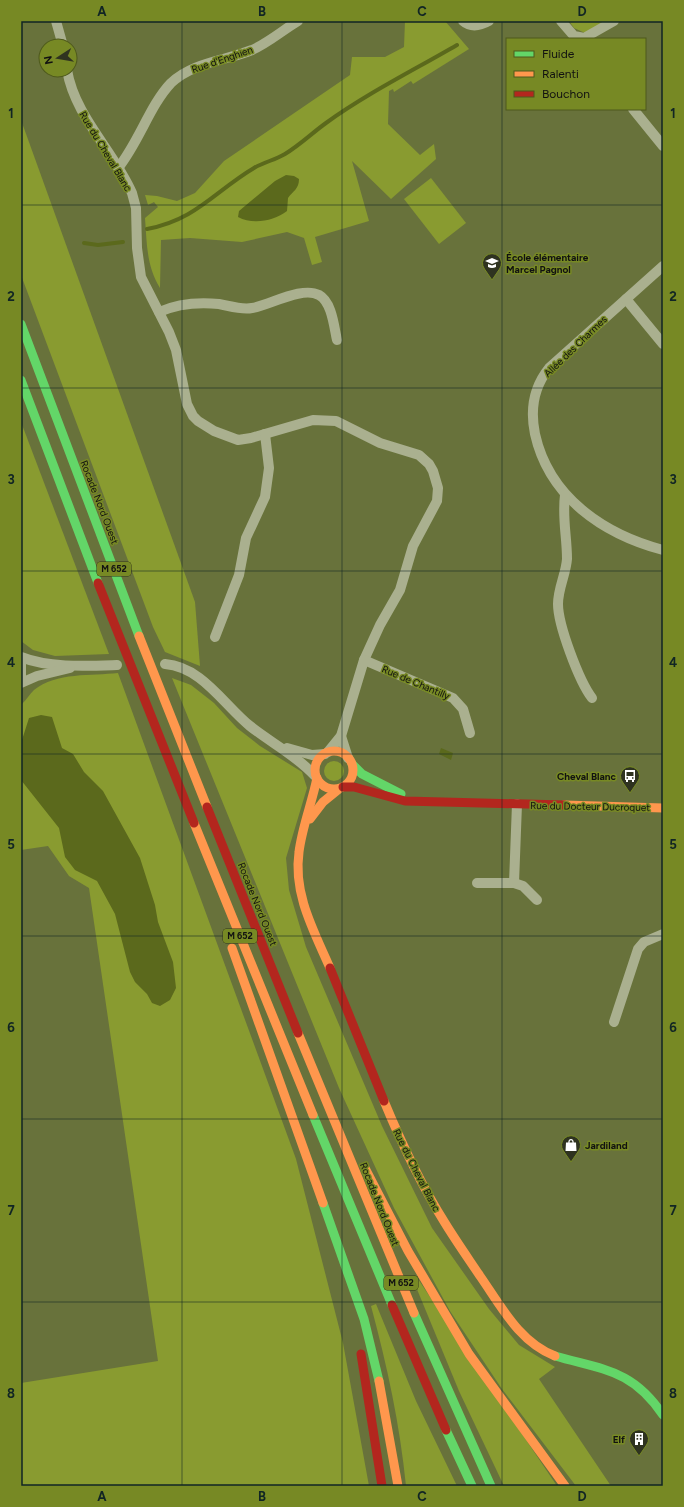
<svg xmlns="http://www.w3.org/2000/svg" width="684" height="1507" font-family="Figtree,sans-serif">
  <rect width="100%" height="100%" fill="#68723b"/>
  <!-- green -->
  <g fill="#899b30">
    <path d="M 405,21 L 445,21 L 469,49 L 413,84 L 411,81 L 394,92 L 393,89 L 389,91 L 388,124 L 420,155 L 434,144 L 436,159 L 391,199 L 352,161 L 369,221 L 315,237 L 322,262 L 312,265 L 304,238 L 287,232 L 242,242 L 190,238 L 161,240 L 160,288 C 146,265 147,243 145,218 L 158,207 L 154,202 L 148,205 L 145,195 L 157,196 L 177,201 L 195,193 L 224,161 L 350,75 L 352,57 L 385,57 L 404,47 Z"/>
    <polygon points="569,21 606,21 585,33 574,28"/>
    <polygon points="21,120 195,602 200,666 165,652 153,627 21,275"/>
    <polygon points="431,178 466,223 439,244 404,199"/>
    <polygon points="21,422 109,654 55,656 33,650 21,641"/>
    <path d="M 118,673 L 296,1159 L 343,1343 L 369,1486 L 21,1486 L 21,1383 L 158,1361 L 89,888 L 69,876 L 48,846 L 21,850 L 22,704 C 26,700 30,694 34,690 C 56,672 92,676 118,673 Z"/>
    <polygon points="172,678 191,685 214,703 237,728 260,746 302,772 307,788 286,858 289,890 306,947 382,1126 432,1228 489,1309 519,1345 555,1367 539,1379 611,1486 576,1486 502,1389 450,1311 394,1208 339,1088"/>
    <circle cx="334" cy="771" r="10"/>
    <polygon points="418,1279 557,1486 504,1486 459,1391 414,1282"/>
    <path d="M 376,1304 L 416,1401 L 457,1486 L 406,1486 C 400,1425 387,1365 371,1306 Z"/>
  </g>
  <!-- water -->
  <g fill="#5b691c">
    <path d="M 286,175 L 294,176 L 299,179 C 299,189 293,191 288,198 L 287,211 C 274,221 253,225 238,217 L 239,211 L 275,181 Z"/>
    <polygon points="41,715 52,717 62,748 73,754 84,772 103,791 140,858 155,905 158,922 173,962 176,988 170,1000 160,1006 152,1003 147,994 135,982 130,972 115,914 97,881 75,870 65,857 59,828 21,780 21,743 29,718"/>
    <polygon points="441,748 453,753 451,760 439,754"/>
  </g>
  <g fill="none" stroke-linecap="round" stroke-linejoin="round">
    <!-- stream -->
    <g stroke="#5b691c" stroke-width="4">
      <path d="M 147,229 C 196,220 215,191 254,168 C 264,162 275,160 285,154 C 300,145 312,133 326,123 C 366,94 414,70 457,45"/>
      <polyline points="84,243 98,245 123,242"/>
    </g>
    <!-- street -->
    <g stroke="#aab08f" stroke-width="10">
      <polyline points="56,21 63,46"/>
      <path d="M 463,21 C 471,28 480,26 489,21"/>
      <polyline points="561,21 574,36 584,38 614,21"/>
      <path d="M 67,70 C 75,117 114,151 132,193 L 136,208 L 137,248 L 141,277 L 169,332 L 176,350 L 187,404 L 193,416 L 198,421 L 214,431 L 238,440 L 251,438 L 313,420 L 336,421 L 380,443 L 419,455 L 429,464 L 433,471 L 438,488 L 437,501 L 413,546 L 400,590 L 380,625 L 364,660 L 341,736 L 328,752"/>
      <polyline points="633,109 663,146"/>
      <path d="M 118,168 C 139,142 150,105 171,83 C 193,62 225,61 252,50 C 268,43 283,30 298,21"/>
      <path d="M 663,266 L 549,368 C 533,388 530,410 535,434 C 549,497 603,534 663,550"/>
      <polyline points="626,299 663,344"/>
      <path d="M 159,312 C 177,304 199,302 219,304 C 230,306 241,310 252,308 C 270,305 302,286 319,295 C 332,302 334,327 337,340"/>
      <path d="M 565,495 C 562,517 567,537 567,559 C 566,574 558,588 558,604 C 558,625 579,681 592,698"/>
      <polyline points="215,637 239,575 246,538 265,497 269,468 265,434"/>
      <path d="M 21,657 C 48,668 87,666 117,665"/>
      <polyline points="364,660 453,698 463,709 470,733"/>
      <polyline points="21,664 21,676"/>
      <path d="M 165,664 C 202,667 223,704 250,726 C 271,743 296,755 315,776"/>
      <polyline points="21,683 37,676 70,668"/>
      <polyline points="341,736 348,758"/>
      <polyline points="287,748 312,755 325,754"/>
      <polyline points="477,883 514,883 517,804"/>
      <polyline points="514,883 523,886 537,900"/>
      <polyline points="614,1022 638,949 644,942 663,934"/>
    </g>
    <!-- fast -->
    <g stroke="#63d668" stroke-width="9">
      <polyline points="21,324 139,636"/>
      <polyline points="21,380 98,583"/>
      <polyline points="352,764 362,774 401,794"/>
      <polyline points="313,1115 392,1305"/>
      <polyline points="323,1203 364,1319 379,1381"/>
      <polyline points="414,1313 491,1486"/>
      <path d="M 555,1356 C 603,1370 632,1369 663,1415"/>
      <polyline points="446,1430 472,1486"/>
    </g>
    <!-- slow -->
    <g stroke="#ff974d" stroke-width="9">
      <polyline points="139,636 207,807"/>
      <circle cx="334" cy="770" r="19"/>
      <path d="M 317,778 C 312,803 302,827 299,852 C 293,894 314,931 330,968"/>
      <polyline points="564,805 663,808"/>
      <polyline points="310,819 323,802 339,789"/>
      <polyline points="194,823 313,1115"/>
      <polyline points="232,948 323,1203"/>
      <polyline points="298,1033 414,1313"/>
      <path d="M 384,1101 C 401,1142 421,1185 445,1223 C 456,1241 468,1258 480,1276 C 501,1306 519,1342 555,1356"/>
      <polyline points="365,1168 408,1251 469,1354 565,1486"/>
      <polyline points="379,1381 398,1486"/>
    </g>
    <!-- jam -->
    <g stroke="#b3261e" stroke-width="9">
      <polyline points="98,583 194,823"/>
      <polyline points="343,787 354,787 405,801 564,805"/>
      <polyline points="207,807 298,1033"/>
      <polyline points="330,968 384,1101"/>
      <polyline points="392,1305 446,1430"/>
      <polyline points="361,1354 382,1486"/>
    </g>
  </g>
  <!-- grid -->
  <path fill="none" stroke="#112524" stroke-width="1" stroke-opacity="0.55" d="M 182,21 L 182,1486M 342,21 L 342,1486M 502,21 L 502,1486M 21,205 L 663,205M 21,388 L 663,388M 21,571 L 663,571M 21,754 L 663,754M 21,936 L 663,936M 21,1119 L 663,1119M 21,1302 L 663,1302"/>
  <!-- icons -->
  <defs>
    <g id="school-pin" transform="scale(1)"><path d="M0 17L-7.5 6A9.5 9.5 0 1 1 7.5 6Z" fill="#2f3320" stroke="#778924"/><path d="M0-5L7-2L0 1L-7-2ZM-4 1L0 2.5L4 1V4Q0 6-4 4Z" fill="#fff"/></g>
    <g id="bus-pin" transform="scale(1)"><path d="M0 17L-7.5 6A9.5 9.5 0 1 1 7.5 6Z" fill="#2f3320" stroke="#778924"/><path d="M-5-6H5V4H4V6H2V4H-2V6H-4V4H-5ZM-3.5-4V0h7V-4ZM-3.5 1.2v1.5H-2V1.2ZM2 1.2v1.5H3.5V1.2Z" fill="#fff"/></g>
    <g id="shop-pin" transform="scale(1)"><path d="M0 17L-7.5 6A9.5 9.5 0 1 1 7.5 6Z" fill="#2f3320" stroke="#778924"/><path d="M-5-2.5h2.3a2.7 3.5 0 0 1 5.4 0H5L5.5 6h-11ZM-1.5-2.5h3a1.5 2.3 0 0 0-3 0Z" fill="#fff"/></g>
    <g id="building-pin" transform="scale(1)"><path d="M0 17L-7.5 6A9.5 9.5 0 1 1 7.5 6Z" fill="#2f3320" stroke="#778924"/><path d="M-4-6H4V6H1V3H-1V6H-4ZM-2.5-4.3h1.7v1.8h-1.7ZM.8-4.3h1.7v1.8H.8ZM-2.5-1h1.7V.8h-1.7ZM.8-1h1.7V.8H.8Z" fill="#fff"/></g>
  </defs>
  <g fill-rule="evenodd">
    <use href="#school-pin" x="492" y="263"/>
    <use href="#bus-pin" x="630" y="776"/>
    <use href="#shop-pin" x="571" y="1145"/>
    <use href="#building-pin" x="639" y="1439"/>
  </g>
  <g text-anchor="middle" stroke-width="3" stroke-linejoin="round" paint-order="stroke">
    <!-- shield labels -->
    <g fill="#778924" stroke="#303517" stroke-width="1">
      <rect x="97" y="562" width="34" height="14" rx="3"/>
      <rect x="223" y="929" width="34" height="14" rx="3"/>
      <rect x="384" y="1276" width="34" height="14" rx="3"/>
    </g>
    <g font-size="9" font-weight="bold" fill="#111">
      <text x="114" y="572">M 652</text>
      <text x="240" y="939">M 652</text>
      <text x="401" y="1286">M 652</text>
    </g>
    <!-- street labels -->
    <g font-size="10" fill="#111" stroke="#778924">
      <text transform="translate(222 59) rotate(-19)" y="4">Rue d'Enghien</text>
      <text transform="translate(106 151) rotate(59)" y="4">Rue du Cheval Blanc</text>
      <text transform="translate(575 346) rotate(-44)" y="4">Allée des Charmes</text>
      <text transform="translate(100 502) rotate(69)" y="4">Rocade Nord Ouest</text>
      <text transform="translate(416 682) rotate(23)" y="4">Rue de Chantilly</text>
      <text transform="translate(590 806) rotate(1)" y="4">Rue du Docteur Ducroquet</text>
      <text transform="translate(258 904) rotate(68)" y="4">Rocade Nord Ouest</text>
      <text transform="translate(417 1170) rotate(63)" y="4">Rue du Cheval Blanc</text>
      <text transform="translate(380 1204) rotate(68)" y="4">Rocade Nord Ouest</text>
    </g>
    <!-- poi labels -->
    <g font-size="10" font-weight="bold" fill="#111" stroke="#778924" text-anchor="start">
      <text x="506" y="261">École élémentaire<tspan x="506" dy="12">Marcel Pagnol</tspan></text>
      <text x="616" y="780" text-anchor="end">Cheval Blanc</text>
      <text x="585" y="1149">Jardiland</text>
      <text x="625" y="1443" text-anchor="end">Elf</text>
    </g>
  </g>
  <!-- border -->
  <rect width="684" height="1507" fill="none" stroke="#778924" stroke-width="44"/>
  <!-- legend -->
  <rect x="506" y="38" width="140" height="72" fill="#778924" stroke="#4e591c"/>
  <rect x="514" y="51" width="20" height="6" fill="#63d668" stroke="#4e591c"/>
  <text x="542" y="58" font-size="12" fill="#111111">Fluide</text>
  <rect x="514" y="71" width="20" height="6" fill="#ff974d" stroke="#4e591c"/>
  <text x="542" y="78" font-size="12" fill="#111111">Ralenti</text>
  <rect x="514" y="91" width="20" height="6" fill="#b3261e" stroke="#4e591c"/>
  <text x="542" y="98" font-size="12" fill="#111111">Bouchon</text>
  <!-- north arrow -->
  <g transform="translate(58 58) rotate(258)"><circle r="19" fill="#778924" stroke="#4e591c"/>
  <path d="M0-3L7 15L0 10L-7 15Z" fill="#2f3320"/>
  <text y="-6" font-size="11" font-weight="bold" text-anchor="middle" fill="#111111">N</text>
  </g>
  <rect x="22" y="22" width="640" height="1463" fill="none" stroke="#112524" stroke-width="1.5"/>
  <g font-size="13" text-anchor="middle" font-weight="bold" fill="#112524">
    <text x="102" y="16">A</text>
    <text x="262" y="16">B</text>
    <text x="422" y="16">C</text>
    <text x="582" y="16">D</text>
    <text x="11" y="118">1</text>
    <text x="673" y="118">1</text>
    <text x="11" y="301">2</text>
    <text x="673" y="301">2</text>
    <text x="11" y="484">3</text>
    <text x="673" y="484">3</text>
    <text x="11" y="667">4</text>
    <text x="673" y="667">4</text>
    <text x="11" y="849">5</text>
    <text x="673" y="849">5</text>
    <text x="11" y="1032">6</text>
    <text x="673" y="1032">6</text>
    <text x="11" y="1215">7</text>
    <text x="673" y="1215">7</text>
    <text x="11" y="1398">8</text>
    <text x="673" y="1398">8</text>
    <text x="102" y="1501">A</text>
    <text x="262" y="1501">B</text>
    <text x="422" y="1501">C</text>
    <text x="582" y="1501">D</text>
  </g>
</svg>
